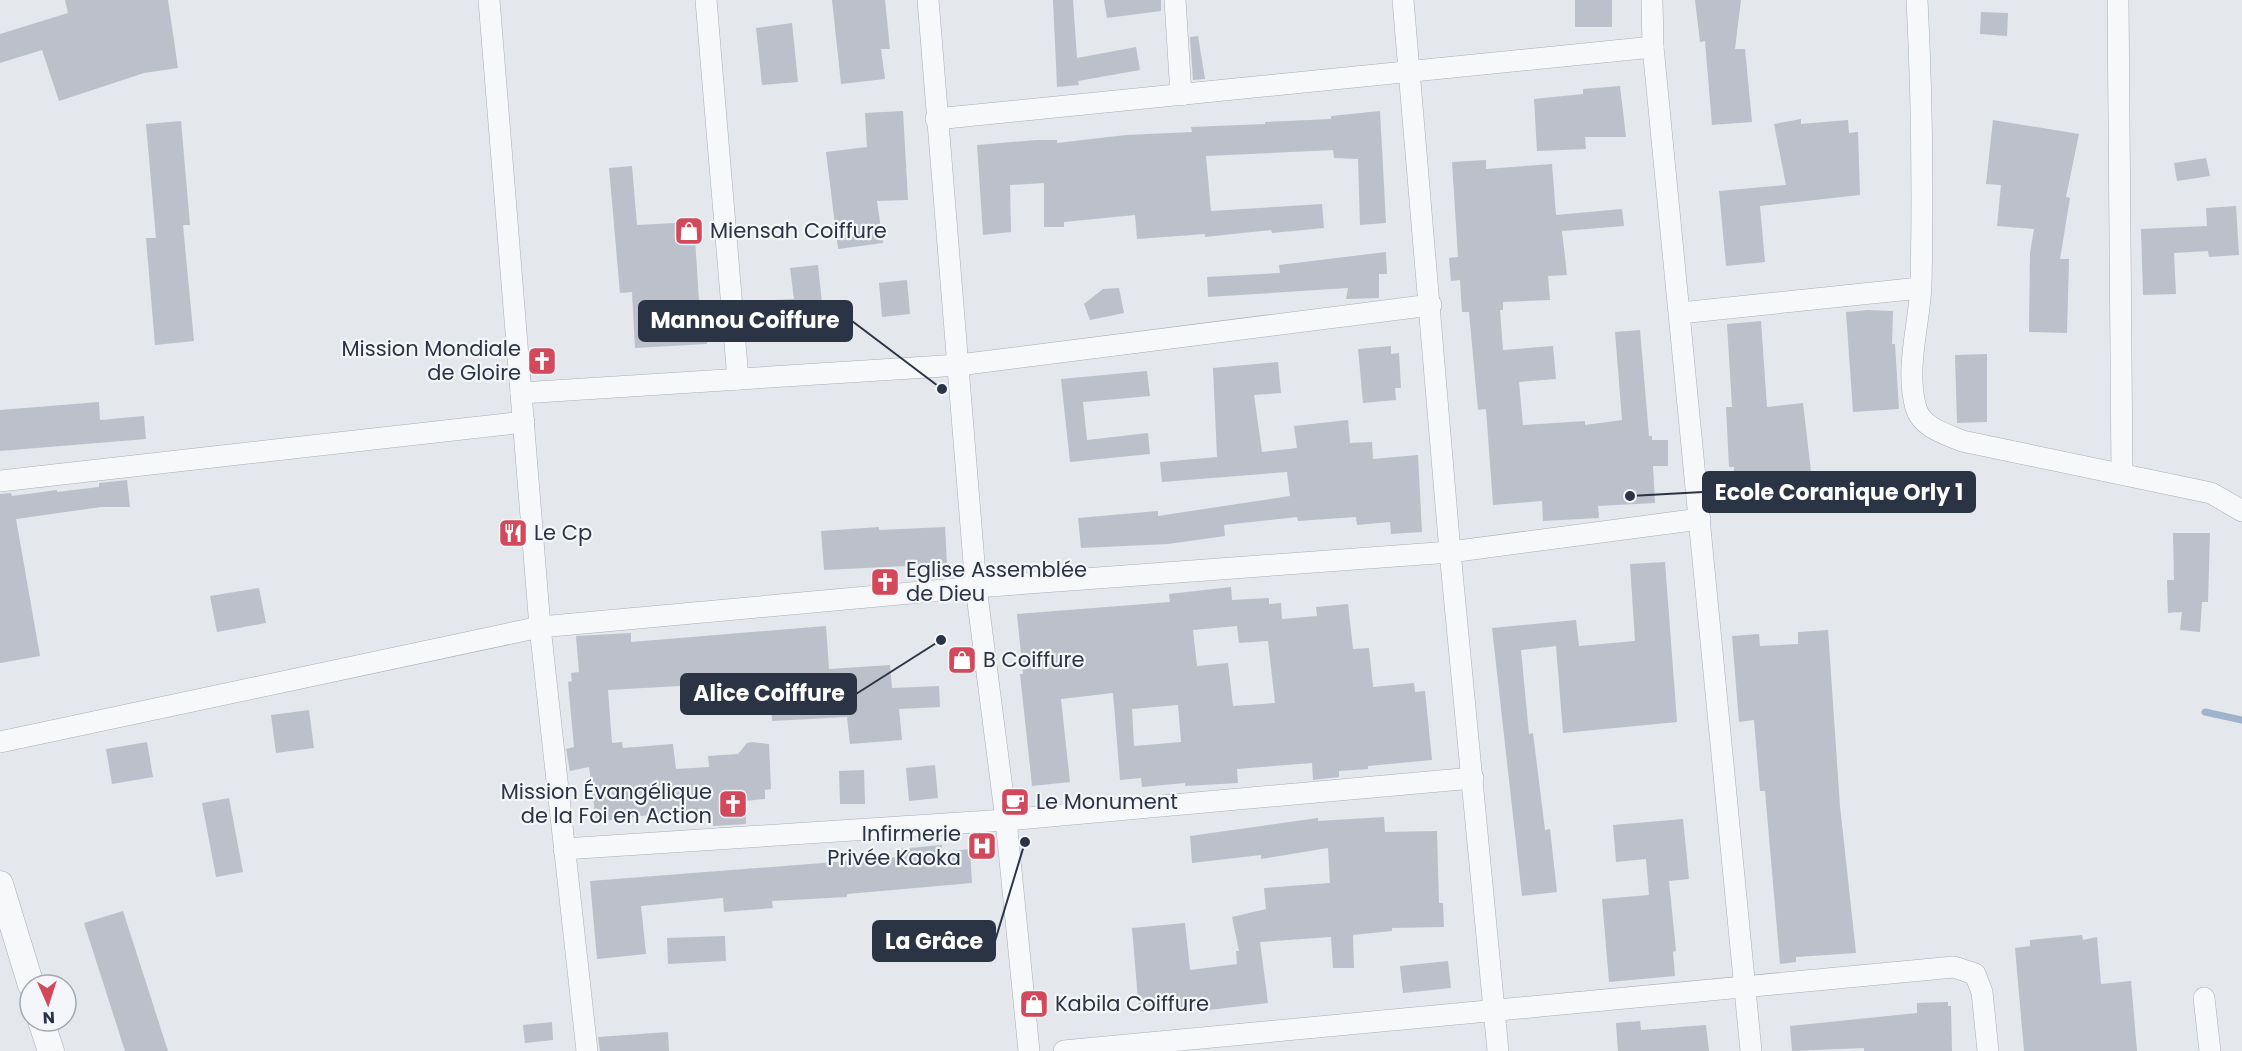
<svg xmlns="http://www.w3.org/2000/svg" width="2242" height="1051" font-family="Poppins,sans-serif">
  <rect width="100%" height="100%" fill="#e4e7ec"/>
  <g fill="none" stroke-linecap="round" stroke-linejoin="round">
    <!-- stream -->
    <polyline stroke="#9fb4cc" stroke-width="7" points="2205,712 2242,720"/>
  </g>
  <!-- building -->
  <g fill="#bbc0ca" fill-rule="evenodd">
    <polygon points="65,0 168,0 178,68 144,73 59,101 42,50 0,63 0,34 68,13"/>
    <polygon points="832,0 885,0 890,49 881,49 885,79 841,84"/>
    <polygon points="1053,0 1073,0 1077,58 1136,47 1140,70 1078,81 1079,85 1057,87"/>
    <polygon points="1104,0 1161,0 1161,11 1107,18"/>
    <rect x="1575" y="0" width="37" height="27"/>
    <polygon points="1695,0 1741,0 1735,49 1745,49 1752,122 1712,125 1705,41 1700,42"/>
    <polygon points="1981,12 2008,13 2007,36 1980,34"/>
    <polygon points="792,23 798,82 762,85 756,28"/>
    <polygon points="1198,36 1205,79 1193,80 1190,37"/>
    <polygon points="1620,86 1626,137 1585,137 1586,149 1537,151 1534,99 1583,94 1583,89"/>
    <polygon points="903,111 908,200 877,201 883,243 838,249 826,152 867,147 865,113"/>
    <polygon points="1380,111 1386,223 1360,225 1358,159 1334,158 1333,150 1206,156 1211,211 1322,204 1324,228 1272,233 1271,230 1205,237 1205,234 1137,239 1135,215 1064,222 1064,227 1044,227 1044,183 1010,185 1011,232 983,235 977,145 1037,140 1057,140 1057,143 1126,135 1192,132 1191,127 1265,124 1265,122 1331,119 1331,116"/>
    <polygon points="1801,119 1801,124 1848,120 1849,133 1858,132 1860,195 1760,206 1765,262 1726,266 1719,191 1786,185 1774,124"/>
    <polygon points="1993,120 2079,134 2066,197 2070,198 2060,259 2069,259 2067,333 2029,332 2030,253 2034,229 1997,226 2001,185 1986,184"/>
    <polygon points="181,121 190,225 183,225 194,341 155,345 146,238 156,238 146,124"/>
    <polygon points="2206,158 2210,176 2177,181 2174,163"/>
    <polygon points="1486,160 1486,169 1552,164 1556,215 1622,209 1624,226 1562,231 1567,275 1548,276 1550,300 1503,302 1503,310 1500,310 1503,350 1553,346 1556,379 1519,382 1523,425 1585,421 1585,425 1622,420 1615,332 1640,330 1649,436 1652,436 1652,440 1668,440 1668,466 1653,466 1655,503 1598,506 1599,518 1543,521 1542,501 1493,505 1486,409 1478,410 1469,312 1462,312 1460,280 1451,281 1449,258 1458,257 1452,162"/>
    <polygon points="632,166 637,225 694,222 699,301 705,301 707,344 635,348 632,292 620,293 609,168"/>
    <polygon points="2236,206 2239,255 2209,257 2208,251 2174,253 2176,294 2143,295 2141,229 2207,226 2206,208"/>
    <polygon points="1386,252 1387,274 1379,274 1379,298 1346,299 1348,288 1208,297 1207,277 1280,273 1279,265"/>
    <polygon points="818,265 825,332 776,337 773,300 794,299 790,268"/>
    <polygon points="907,280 910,314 882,317 879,283"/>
    <polygon points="1119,288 1124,313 1090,320 1084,304 1103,289"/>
    <polygon points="1868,310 1893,311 1892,344 1895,344 1899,409 1853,412 1846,312"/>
    <polygon points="1761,321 1767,407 1803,403 1813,489 1790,489 1790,502 1734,504 1734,467 1729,467 1726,407 1732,407 1727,324"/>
    <polygon points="1391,346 1391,354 1399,353 1401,388 1395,388 1396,400 1363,403 1358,349"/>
    <polygon points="1987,354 1987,422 1957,423 1955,355"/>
    <polygon points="1278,362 1281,393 1254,395 1262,452 1297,448 1294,426 1348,420 1350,443 1372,442 1373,459 1418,455 1422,532 1391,534 1390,522 1357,525 1356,517 1298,521 1297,517 1224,525 1225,536 1168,544 1081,548 1078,518 1158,511 1158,516 1290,496 1287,472 1162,482 1160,462 1217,457 1213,368"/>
    <polygon points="1147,371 1150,396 1083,402 1087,440 1148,433 1150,454 1070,462 1061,379"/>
    <polygon points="99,402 100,420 144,416 146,439 0,451 0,410"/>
    <polygon points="127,480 130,507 101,507 16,519 40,656 0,663 0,494 11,493 12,496 57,490 57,492 99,487 99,483"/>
    <polygon points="879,527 879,530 945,527 947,564 824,570 821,531"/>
    <polygon points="2173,533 2210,533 2208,602 2202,602 2200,632 2180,630 2182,612 2168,613 2167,580 2174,580"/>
    <polygon points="1665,562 1677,722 1563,733 1556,646 1521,650 1529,734 1533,733 1545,830 1550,829 1557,892 1522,896 1492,628 1576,620 1579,646 1635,641 1630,564"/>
    <path d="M 1231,587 L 1232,600 L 1269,598 L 1269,604 L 1281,603 L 1282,619 L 1317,616 L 1316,607 L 1348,604 L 1353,649 L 1369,648 L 1373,687 L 1414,683 L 1415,692 L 1425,691 L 1432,760 L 1368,766 L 1368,769 L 1339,771 L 1339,777 L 1313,780 L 1312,763 L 1237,769 L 1238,783 L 1185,786 L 1185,783 L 1142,787 L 1141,778 L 1120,780 L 1113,693 L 1061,699 L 1070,782 L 1032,786 L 1020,674 L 1023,674 L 1017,614 L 1170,602 L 1169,594 ZM 1237,626 L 1239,643 L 1268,641 L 1275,703 L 1233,706 L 1228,663 L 1197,666 L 1193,630 ZM 1178,705 L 1181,742 L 1134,746 L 1132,709 Z"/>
    <polygon points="259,588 266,623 217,632 210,596"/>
    <polygon points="826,626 829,669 890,665 892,688 939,686 940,707 899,709 902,740 850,744 847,717 772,721 770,681 608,690 612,743 622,742 623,748 673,744 676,769 709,767 708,756 738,754 747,743 752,742 769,744 771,789 765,790 765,799 745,801 746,824 713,826 712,812 657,814 596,822 589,767 570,771 566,749 574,747 568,682 572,681 571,673 579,672 576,636 631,633 631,642"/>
    <polygon points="1828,630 1840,806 1856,953 1796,957 1796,962 1780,964 1765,791 1760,791 1754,720 1739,722 1732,636 1759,634 1760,646 1798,644 1798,632"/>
    <polygon points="309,710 314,748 276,753 271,715"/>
    <polygon points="147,742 153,777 112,784 106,749"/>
    <polygon points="935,765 938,798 909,801 906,768"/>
    <polygon points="864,770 865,804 840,804 839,771"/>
    <polygon points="229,798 243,872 216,877 202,803"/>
    <polygon points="1384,817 1385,832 1437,831 1439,903 1443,903 1444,927 1392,928 1392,931 1353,935 1354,968 1333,968 1331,937 1260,942 1268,1003 1209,1010 1209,1006 1139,1012 1132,928 1185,923 1190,970 1237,964 1236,951 1239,951 1232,917 1266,909 1264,888 1330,883 1328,848 1261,859 1261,855 1192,863 1190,836 1318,818 1318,821"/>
    <polygon points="1683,819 1689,879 1669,881 1676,951 1673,952 1675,976 1609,982 1602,899 1649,895 1646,859 1616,862 1613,825"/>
    <polygon points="942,845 942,852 970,849 972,883 847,894 847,897 772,901 773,908 724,912 723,898 641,906 646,954 597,959 590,881 900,857 899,849"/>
    <polygon points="123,911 168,1051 125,1051 84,923"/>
    <polygon points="2082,935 2083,940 2097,937 2101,984 2131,981 2137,1051 2024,1051 2015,948 2030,946 2030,940"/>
    <polygon points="725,936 726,961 668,964 667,938"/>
    <polygon points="1448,961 1451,988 1403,993 1400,966"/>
    <polygon points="1948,1002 1948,1006 1951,1006 1952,1051 1864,1051 1864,1048 1792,1051 1790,1026 1917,1013 1917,1003"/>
    <polygon points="1640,1021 1641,1030 1706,1025 1709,1051 1618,1051 1616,1023"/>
    <polygon points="552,1022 553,1040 525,1043 523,1025"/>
    <polygon points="668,1032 669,1051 600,1051 598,1037"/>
  </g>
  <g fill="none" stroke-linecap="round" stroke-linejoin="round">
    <!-- minor casing -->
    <g stroke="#a9aeb7" stroke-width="22">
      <g id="minor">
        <polyline points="489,0 540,627 587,1051"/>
        <polyline points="706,0 738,379"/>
        <polyline points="928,0 976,587 1006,820 1029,1051"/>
        <polyline points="1175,0 1181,95"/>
        <polyline points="1403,0 1450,552 1498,1051"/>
        <polyline points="1652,0 1653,47 1751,1051"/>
        <path d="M 1917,0 C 1922,95 1923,191 1921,286 C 1919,326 1905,369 1916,408 C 1922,428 1946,434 1962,441 L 2211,493 L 2242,511"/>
        <polyline points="2118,0 2122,474"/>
        <polyline points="936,119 1653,47"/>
        <polyline points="1680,313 1920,288"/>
        <polyline points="521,393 959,365 1431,305"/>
        <polyline points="0,481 524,422"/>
        <polyline points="0,742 540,627 976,587 1450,552 1700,519"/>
        <polyline points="564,849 1006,820 1473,778"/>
        <polyline points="2204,998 2210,1051"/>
        <polyline points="1064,1051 1954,967 1975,974 1982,992 1988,1051"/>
      </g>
    </g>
    <!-- tertiary casing -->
    <g stroke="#a9aeb7" stroke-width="27">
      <g id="tertiary">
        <polyline points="0,884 31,985"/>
        <polyline points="41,1021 51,1051"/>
      </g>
    </g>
    <!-- minor -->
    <use href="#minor" stroke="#f7f8fa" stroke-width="21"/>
    <!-- tertiary -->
    <use href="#tertiary" stroke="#f7f8fa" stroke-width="26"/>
  </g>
  <!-- icons -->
  <defs>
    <g id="shop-square" transform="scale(1.5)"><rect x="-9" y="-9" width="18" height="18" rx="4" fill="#d1495b" stroke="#f4f6f9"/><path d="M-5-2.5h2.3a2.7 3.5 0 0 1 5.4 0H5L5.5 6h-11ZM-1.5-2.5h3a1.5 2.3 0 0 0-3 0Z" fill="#fff"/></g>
    <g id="church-square" transform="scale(1.5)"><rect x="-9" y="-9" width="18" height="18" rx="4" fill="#d1495b" stroke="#f4f6f9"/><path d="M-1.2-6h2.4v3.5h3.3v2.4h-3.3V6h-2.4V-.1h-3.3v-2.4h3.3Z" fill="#fff"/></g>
    <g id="restaurant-square" transform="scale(1.5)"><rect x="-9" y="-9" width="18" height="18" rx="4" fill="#d1495b" stroke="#f4f6f9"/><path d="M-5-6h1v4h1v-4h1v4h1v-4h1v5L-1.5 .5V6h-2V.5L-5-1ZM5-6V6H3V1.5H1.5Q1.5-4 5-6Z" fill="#fff"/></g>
    <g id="cafe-square" transform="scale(1.5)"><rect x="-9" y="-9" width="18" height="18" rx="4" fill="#d1495b" stroke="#f4f6f9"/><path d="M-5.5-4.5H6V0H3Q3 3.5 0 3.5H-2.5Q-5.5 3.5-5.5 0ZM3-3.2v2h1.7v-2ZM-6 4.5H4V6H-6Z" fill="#fff"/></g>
    <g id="hospital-square" transform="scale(1.5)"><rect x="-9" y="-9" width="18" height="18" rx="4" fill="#d1495b" stroke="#f4f6f9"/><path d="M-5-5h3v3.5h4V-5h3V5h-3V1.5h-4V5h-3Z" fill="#fff"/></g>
  </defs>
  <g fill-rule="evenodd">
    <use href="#shop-square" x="689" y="231"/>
    <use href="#church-square" x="542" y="361"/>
    <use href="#restaurant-square" x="513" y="533"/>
    <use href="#church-square" x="885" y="582"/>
    <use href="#shop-square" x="962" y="660"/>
    <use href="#cafe-square" x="1015" y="802"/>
    <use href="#church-square" x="733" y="804"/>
    <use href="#hospital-square" x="982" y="846"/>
    <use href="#shop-square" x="1034" y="1004"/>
  </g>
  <g text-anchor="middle" stroke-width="4.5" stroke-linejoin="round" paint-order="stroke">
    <!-- poi labels -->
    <g font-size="21" fill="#2b3445" stroke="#f4f6f9" text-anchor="start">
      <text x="710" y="238">Miensah Coiffure</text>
      <text x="521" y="356" text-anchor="end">Mission Mondiale<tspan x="521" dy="24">de Gloire</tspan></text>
      <text x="534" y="540">Le Cp</text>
      <text x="906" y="577">Eglise Assemblée<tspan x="906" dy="24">de Dieu</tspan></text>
      <text x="983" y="667">B Coiffure</text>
      <text x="712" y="799" text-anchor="end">Mission Évangélique<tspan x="712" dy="24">de la Foi en Action</tspan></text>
      <text x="1036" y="809">Le Monument</text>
      <text x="961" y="841" text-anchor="end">Infirmerie<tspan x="961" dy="24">Privée Kaoka</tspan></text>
      <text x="1055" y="1011">Kabila Coiffure</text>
    </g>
  </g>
  <!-- callouts -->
  <path fill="none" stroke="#2b3445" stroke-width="2" d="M942 389L852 321M1630 496L1703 492M941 640L856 694M1025 842L995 941"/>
  <g fill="#2b3445" stroke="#f4f6f9" stroke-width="2">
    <circle cx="942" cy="389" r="6"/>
    <circle cx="1630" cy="496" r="6"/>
    <circle cx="941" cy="640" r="6"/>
    <circle cx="1025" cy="842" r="6"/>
  </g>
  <g fill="#2b3445" stroke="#2b3445" stroke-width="2">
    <rect x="639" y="301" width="213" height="40" rx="6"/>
    <rect x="1703" y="472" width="272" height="40" rx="6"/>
    <rect x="681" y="674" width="175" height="40" rx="6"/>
    <rect x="873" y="921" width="122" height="40" rx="6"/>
  </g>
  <g font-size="22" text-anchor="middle" font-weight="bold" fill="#fff">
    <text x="745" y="328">Mannou Coiffure</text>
    <text x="1839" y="500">Ecole Coranique Orly 1</text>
    <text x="769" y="701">Alice Coiffure</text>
    <text x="934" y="949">La Grâce</text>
  </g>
  <!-- north arrow -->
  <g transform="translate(48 1003) rotate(177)"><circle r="28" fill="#f4f6f9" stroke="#a4a8b1" stroke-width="1.5"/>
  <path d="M0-4.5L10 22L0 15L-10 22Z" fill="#d1495b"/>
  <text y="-9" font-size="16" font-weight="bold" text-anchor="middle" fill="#2b3445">N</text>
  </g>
</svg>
